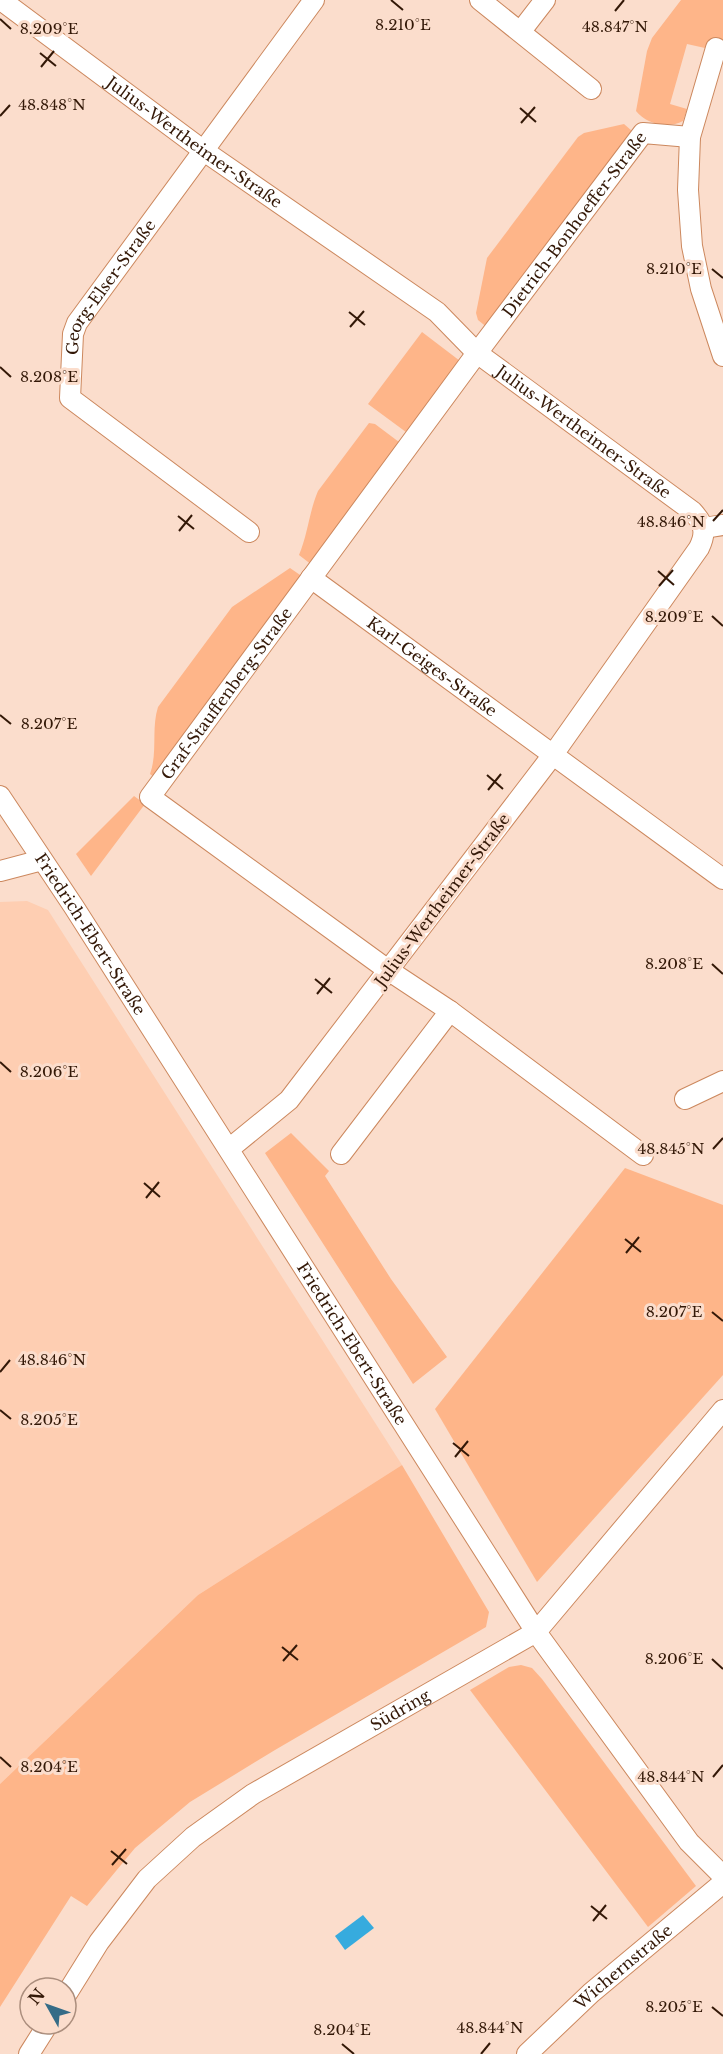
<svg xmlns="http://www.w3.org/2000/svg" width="723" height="2054" font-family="'Libre Baskerville',serif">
  <rect width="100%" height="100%" fill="#fbddcc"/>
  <!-- built -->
  <polygon fill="#feceb2" points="27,901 48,910 402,1465 198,1595 0,1784 0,902"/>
  <!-- green -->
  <g fill="#feb589">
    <path d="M 681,0 L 723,0 L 723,44 L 708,41 L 705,48 L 687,44 L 670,104 L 687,109 L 683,121 C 668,129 646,124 636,111 L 647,51 L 652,38 Z"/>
    <polygon points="624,124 632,131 489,329 478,320 476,313 487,258 578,137 584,133"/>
    <polygon points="422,332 464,364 410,435 368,404"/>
    <path d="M 369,423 L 375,424 L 403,445 L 312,565 L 299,555 C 308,534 309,512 318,491 Z"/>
    <path d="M 290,568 L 303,577 L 154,777 L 150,774 C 158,752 151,729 158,707 L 232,607 Z"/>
    <polygon points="134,796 145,804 91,876 76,854"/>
    <polygon points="291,1133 329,1171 325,1176 391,1279 447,1357 413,1384 265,1153"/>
    <polygon points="625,1168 723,1205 723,1375 537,1582 435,1409"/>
    <polygon points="402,1465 489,1612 486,1627 275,1750 190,1802 135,1848 87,1906 71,1896 0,2007 0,1784 198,1595"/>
    <polygon points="521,1665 532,1668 542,1679 696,1886 648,1927 470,1690 509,1667"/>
  </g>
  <!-- water -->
  <polygon fill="#36abde" points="363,1915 374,1928 345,1950 335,1936"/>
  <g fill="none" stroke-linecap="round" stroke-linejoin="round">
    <!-- street casing -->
    <g stroke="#cc885e" stroke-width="22">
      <g id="street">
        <path id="s1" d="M 1,0 L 204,151 L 437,312 L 477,353 L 692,511 C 704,524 707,532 699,548 L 552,756 L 289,1100 L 229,1149"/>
        <polyline points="480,0 591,89"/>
        <polyline points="521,31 545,0"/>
        <polyline points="716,48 690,137 688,190 692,246 701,289 723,356"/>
        <polyline points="704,528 723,525"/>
        <path id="s2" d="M 249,532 L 70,398 L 73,334 L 77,323 L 314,0"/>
        <path id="s3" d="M 311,578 L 723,879"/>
        <path id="s4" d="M 0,796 L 74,907 L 536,1632 L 689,1842 L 723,1876"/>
        <polyline points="0,871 42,860"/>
        <polyline points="685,1099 723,1081"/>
        <polyline points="341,1154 450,1011"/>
        <path id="s5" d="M 643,1155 L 450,1011 L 388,970 L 150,797 L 477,353 L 643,133 L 690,137"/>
        <path id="s6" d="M 66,1995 L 99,1942 L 147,1879 L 193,1837 L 253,1794 L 536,1632 L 723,1410"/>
        <polyline points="29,2054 48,2024"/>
        <path id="s7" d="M 527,2054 L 591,1993 L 723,1883"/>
      </g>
    </g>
    <!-- street -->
    <use href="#street" stroke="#fff" stroke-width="20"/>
  </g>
  <!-- ticks -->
  <path fill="none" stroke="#331807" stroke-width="2" d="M 391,0 L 403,10M 615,11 L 624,0M 0,19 L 11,29M 40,53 L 56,66M 41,67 L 54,51M 520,108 L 536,122M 0,116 L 10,105M 521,123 L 535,107M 712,269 L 723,278M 349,312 L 365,325M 350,327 L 364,311M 0,367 L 11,377M 178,516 L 194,529M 713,521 L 723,510M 179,531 L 192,515M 658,571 L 674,585M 659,586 L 673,570M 712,616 L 723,626M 0,715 L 11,724M 487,775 L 503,789M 488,790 L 501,774M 712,964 L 723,974M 315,979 L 332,993M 317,994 L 330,978M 0,1062 L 11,1072M 713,1149 L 723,1138M 144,1183 L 160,1197M 146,1198 L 159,1182M 625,1239 L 641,1252M 626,1253 L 639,1237M 712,1312 L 723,1321M 0,1372 L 10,1360M 0,1410 L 11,1419M 453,1443 L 469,1456M 455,1457 L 468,1441M 282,1647 L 298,1660M 712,1659 L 723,1669M 283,1661 L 297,1645M 0,1757 L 11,1767M 713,1777 L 723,1765M 111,1851 L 127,1864M 112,1865 L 126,1849M 591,1906 L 607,1919M 593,1921 L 606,1905M 712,2007 L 723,2016M 342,2044 L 354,2054M 481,2054 L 490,2043"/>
  <g text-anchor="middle" stroke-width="6" stroke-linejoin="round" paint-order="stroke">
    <!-- street labels -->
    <g font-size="16" fill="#331807" stroke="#fbddcc">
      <text dy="6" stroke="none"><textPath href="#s1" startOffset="240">Julius-Wertheimer-Straße</textPath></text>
      <text dy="6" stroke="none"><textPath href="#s5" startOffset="1322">Dietrich-Bonhoeffer-Straße</textPath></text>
      <text dy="6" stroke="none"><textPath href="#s2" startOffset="346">Georg-Elser-Straße</textPath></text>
      <text dy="6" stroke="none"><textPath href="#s1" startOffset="726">Julius-Wertheimer-Straße</textPath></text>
      <text dy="6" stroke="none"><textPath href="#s3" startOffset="150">Karl-Geiges-Straße</textPath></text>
      <text dy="6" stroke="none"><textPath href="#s5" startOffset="738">Graf-Stauffenberg-Straße</textPath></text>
      <text transform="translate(442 900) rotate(-53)" y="6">Julius-Wertheimer-Straße</text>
      <text dy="6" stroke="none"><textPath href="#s4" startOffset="165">Friedrich-Ebert-Straße</textPath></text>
      <text dy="6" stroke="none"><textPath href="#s4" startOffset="651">Friedrich-Ebert-Straße</textPath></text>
      <text dy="6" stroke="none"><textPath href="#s6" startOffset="447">Südring</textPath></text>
      <text dy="6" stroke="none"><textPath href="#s7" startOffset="130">Wichernstraße</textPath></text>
    </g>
  </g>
  <g font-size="15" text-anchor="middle" fill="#331807" stroke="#fbddcc" stroke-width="6" stroke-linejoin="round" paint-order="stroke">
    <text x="403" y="30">8.210°E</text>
    <text x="615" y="32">48.847°N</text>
    <text x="49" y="34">8.209°E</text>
    <text x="52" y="110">48.848°N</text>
    <text x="674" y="274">8.210°E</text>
    <text x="49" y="382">8.208°E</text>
    <text x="671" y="527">48.846°N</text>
    <text x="674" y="622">8.209°E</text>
    <text x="49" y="729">8.207°E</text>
    <text x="674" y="969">8.208°E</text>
    <text x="49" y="1077">8.206°E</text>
    <text x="671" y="1154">48.845°N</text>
    <text x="674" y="1317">8.207°E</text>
    <text x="52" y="1365">48.846°N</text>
    <text x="49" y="1425">8.205°E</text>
    <text x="674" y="1664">8.206°E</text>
    <text x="49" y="1772">8.204°E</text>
    <text x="671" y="1782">48.844°N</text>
    <text x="674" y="2012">8.205°E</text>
    <text x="490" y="2033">48.844°N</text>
    <text x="342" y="2035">8.204°E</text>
  </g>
  <!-- north arrow -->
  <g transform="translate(48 2006) rotate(310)"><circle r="28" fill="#fbddcc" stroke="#ab8e7d" stroke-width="1.5"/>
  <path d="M0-4.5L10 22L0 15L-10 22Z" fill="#356c87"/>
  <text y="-9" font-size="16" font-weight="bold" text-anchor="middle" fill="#331807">N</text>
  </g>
</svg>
